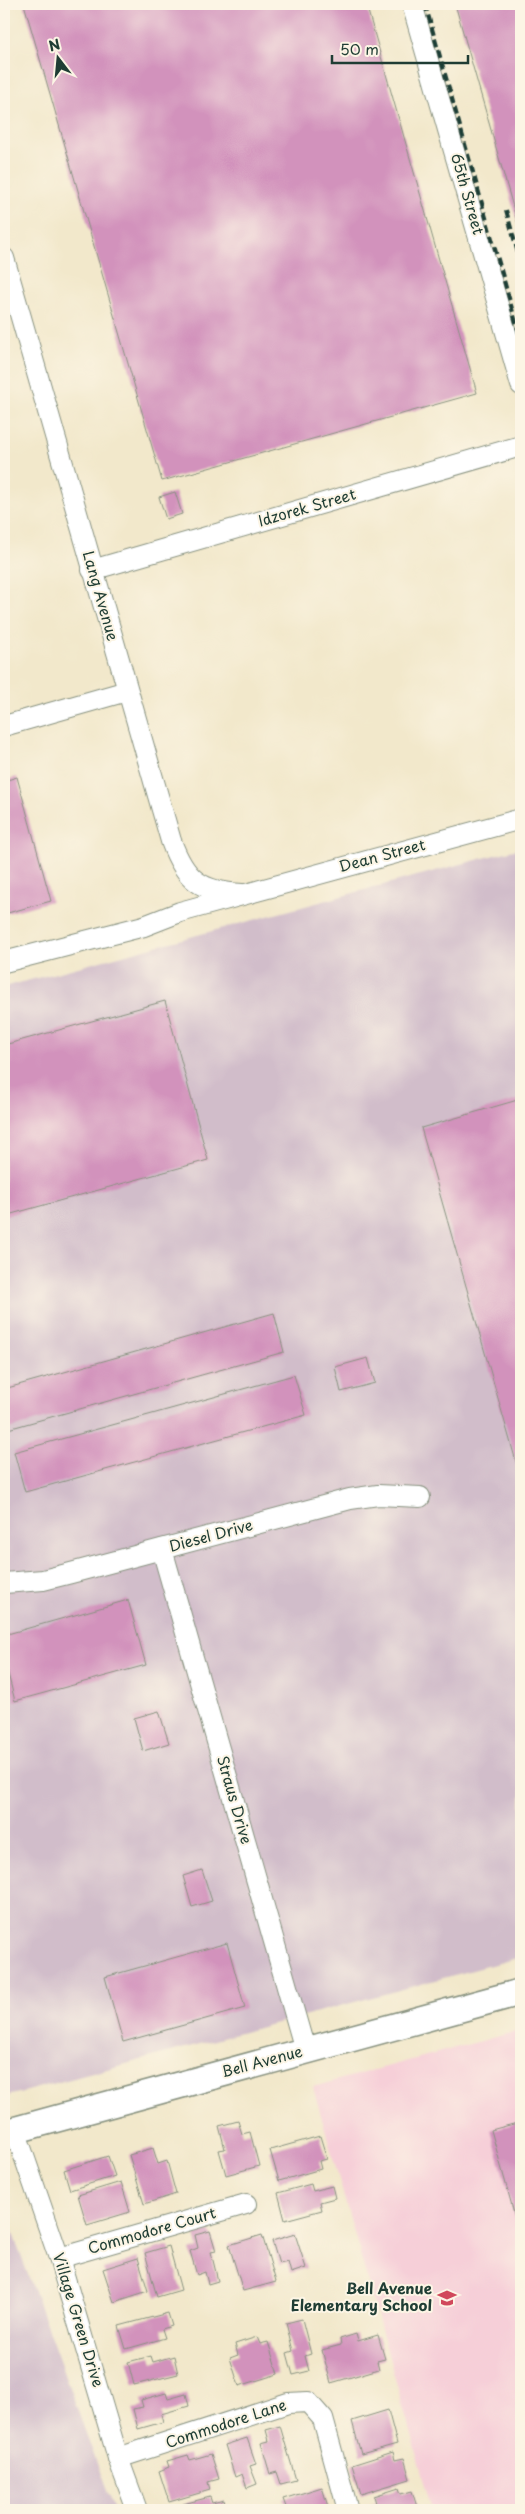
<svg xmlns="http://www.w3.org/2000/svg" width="525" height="2514" font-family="'Playpen Sans',sans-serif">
  <rect width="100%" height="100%" fill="#fcf5e5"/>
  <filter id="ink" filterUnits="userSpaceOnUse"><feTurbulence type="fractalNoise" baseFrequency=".02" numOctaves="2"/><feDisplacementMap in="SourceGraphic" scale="10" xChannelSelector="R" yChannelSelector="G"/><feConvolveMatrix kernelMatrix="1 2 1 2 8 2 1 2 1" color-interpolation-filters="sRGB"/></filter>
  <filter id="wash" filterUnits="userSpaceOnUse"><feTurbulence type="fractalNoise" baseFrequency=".0096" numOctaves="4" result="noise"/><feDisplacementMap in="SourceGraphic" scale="20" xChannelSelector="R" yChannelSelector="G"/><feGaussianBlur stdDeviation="1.12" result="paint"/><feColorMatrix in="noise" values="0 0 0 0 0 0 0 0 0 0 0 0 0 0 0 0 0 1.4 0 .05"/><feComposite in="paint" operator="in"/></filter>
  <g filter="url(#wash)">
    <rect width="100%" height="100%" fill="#f2e8cb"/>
    <!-- built -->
    <polygon fill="#f6cfd8" points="521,2030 521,2510 432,2510 313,2087"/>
    <!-- industrial -->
    <g fill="#d1bdca">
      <polygon points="521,848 521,1957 4,2097 4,987"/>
      <polygon points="4,2209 114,2510 4,2510"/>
    </g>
    <g id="blocks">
      <!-- building -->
      <g fill="#d292bc">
        <polygon points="24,4 366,4 477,393 162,481"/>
        <polygon points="455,4 521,4 521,235"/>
        <polygon points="175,492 182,514 166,519 159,497"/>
        <polygon points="17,777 51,901 4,914 4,781"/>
        <polygon points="165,1001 208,1160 4,1216 4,1045"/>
        <polygon points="521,1099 521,1479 421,1128"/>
        <polygon points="274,1313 284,1352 8,1429 4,1412 4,1389"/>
        <polygon points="368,1358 375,1383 341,1392 335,1367"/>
        <polygon points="294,1375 306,1415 25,1492 14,1452"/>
        <polygon points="128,1600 146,1665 15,1701 4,1658 4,1635"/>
        <polygon points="159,1711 169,1743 143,1751 134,1718"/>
        <polygon points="202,1870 212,1901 192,1907 183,1876"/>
        <polygon points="227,1943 245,2008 123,2042 105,1977"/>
        <polygon points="238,2121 242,2134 250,2132 259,2166 226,2175 219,2150 225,2149 219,2126"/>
        <polygon points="521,2122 521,2234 520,2235 491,2130"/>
        <polygon points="320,2136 327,2159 319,2161 321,2169 279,2181 270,2150"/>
        <polygon points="153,2148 158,2164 167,2161 176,2194 144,2204 129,2155"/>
        <polygon points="108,2156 115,2176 70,2190 64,2170"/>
        <polygon points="121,2182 130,2212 87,2225 78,2195"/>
        <polygon points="311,2184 313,2191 332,2186 335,2198 320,2202 322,2210 285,2220 278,2193"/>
        <polygon points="210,2231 216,2251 211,2252 218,2281 208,2284 205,2272 197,2275 190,2251 198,2248 195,2235"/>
        <polygon points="295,2234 306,2268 291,2273 288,2262 279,2264 272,2241"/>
        <polygon points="262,2235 276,2282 243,2291 229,2245"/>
        <polygon points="169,2246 181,2290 157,2297 145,2253"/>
        <polygon points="138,2258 148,2291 114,2302 103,2269"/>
        <polygon points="168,2313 172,2326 162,2329 165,2338 126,2349 119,2326"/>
        <polygon points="302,2319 311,2354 305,2356 309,2371 293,2375 287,2353 293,2351 286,2323"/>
        <polygon points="356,2334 358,2341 378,2335 385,2359 377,2361 379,2369 331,2383 322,2350 341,2345 340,2339"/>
        <polygon points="257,2337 260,2344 268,2342 278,2374 239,2386 230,2358 238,2355 235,2344"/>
        <polygon points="151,2356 153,2362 174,2356 178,2374 134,2385 128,2362"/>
        <polygon points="166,2393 168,2399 186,2394 189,2406 161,2414 163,2422 138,2429 133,2409 143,2407 141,2400"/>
        <polygon points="388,2410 397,2444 361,2454 352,2421"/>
        <polygon points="280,2426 296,2480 281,2484 277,2472 270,2474 261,2443 269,2441 266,2430"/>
        <polygon points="247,2438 256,2464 250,2466 257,2484 247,2488 242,2474 235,2477 225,2445"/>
        <polygon points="393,2452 395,2460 404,2458 410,2479 361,2494 352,2465"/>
        <polygon points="211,2454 219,2479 208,2482 210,2490 169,2502 159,2471 169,2467 167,2461 188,2455 190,2460"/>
        <polygon points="322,2487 329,2510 277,2510 286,2507 283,2499"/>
        <polygon points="399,2488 401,2494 412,2491 418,2510 366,2510 365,2506 376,2503 374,2496"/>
        <polygon points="210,2497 212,2503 224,2500 227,2510 185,2510 183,2504"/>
      </g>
    </g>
  </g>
  <g filter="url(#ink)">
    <use href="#blocks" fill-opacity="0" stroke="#889280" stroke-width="1"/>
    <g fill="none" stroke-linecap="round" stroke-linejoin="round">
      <!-- minor casing -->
      <g stroke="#889280" stroke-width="22">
        <g id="minor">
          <polyline points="412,4 521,385"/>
          <path d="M 4,258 L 171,841 C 185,880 201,892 242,894"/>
          <polyline points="92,570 521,446"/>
          <polyline points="4,726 127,691"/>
          <polyline points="4,962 144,926 180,912 521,819"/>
          <polyline points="162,1549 305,2050"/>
          <polyline points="4,1583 43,1580 71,1573 350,1499 378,1495 420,1497"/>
          <polyline points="15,2130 59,2258 118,2458 137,2510"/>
          <polyline points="59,2258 246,2204"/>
          <polyline points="118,2458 288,2403 308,2402 323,2419 348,2510"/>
        </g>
      </g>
      <!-- major casing -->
      <g stroke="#889280" stroke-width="29">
        <polyline id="major" points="4,2133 521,1992"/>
      </g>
      <!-- minor -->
      <use href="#minor" stroke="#fff" stroke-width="20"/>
      <!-- major -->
      <use href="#major" stroke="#fff" stroke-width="26"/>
      <!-- rail -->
      <g stroke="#1f3d34" stroke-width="4" stroke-dasharray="8 4" stroke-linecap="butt">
        <polyline points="425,4 521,340"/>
        <polyline points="506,210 521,264"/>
      </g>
    </g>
  </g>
  <!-- icons -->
  <defs>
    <g id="school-bare" transform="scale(1.5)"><path d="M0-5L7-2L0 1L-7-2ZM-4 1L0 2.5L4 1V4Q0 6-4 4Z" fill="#d1495b" stroke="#fcf5e5" stroke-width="2.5" paint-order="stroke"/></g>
  </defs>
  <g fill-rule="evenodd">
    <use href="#school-bare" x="447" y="2298"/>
  </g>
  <g text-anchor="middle" stroke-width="4" stroke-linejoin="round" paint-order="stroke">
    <!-- street labels -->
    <g font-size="15" fill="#1f3d34" stroke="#fcf5e5">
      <text transform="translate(467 194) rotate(74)" y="5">65th Street</text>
      <text transform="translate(307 508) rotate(-16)" y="5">Idzorek Street</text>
      <text transform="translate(100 596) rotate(74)" y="5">Lang Avenue</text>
      <text transform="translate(382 856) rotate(-15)" y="5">Dean Street</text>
      <text transform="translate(211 1536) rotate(-15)" y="5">Diesel Drive</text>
      <text transform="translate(234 1800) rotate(74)" y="5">Straus Drive</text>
      <text transform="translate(262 2062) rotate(-15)" y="5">Bell Avenue</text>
      <text transform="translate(152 2231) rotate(-16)" y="5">Commodore Court</text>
      <text transform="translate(78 2320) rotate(73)" y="5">Village Green Drive</text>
      <text transform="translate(226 2424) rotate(-18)" y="5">Commodore Lane</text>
    </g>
    <!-- poi labels -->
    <g font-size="15" font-weight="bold" fill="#1f3d34" stroke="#fcf5e5" text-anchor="end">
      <text x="432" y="2294">Bell Avenue<tspan x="432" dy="17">Elementary School</tspan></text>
    </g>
  </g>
  <!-- margin -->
  <rect width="525" height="2514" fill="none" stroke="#fcf5e5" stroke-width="20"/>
  <!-- north arrow -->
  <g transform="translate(58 58) rotate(344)" stroke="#fcf5e5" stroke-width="4" paint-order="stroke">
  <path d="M0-4L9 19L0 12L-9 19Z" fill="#1f3d34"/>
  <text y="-8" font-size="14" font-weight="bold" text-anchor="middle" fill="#1f3d34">N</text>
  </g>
  <!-- scale -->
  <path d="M332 55v8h136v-8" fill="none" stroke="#1f3d34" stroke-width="2.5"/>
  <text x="340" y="55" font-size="15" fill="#1f3d34" stroke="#fcf5e5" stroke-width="4" paint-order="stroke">50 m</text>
</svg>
